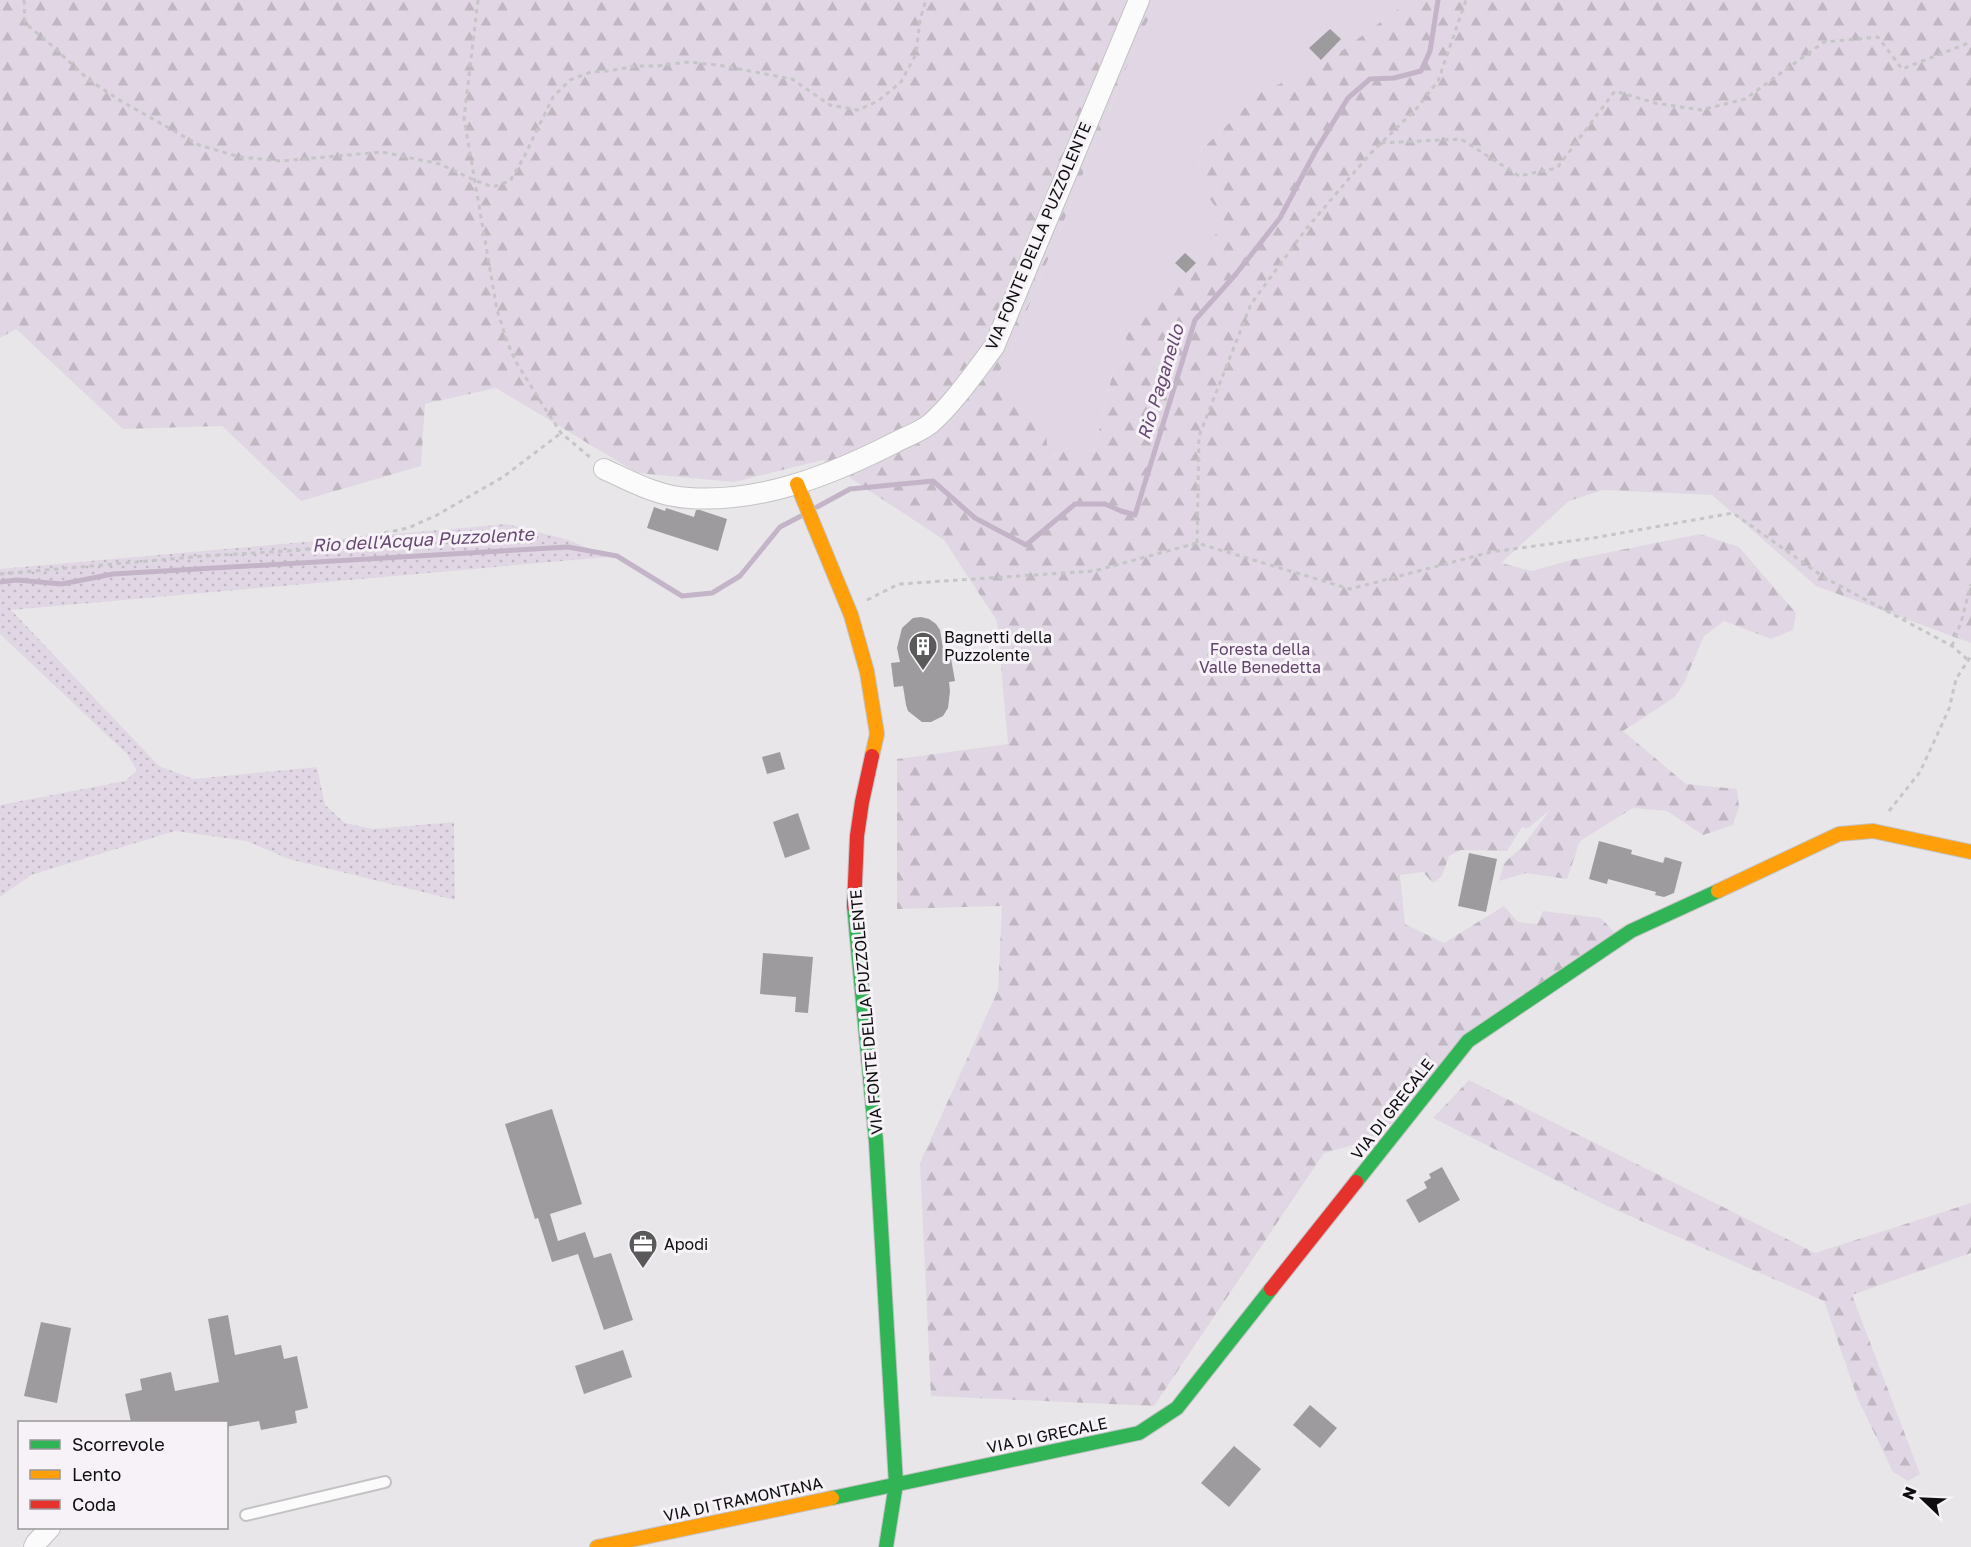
<svg xmlns="http://www.w3.org/2000/svg" width="1971" height="1547" font-family="'Golos Text',sans-serif">
  <defs>
    <pattern id="grass-dots" width="8" height="8" patternUnits="userSpaceOnUse" patternTransform="scale(1.5)"><rect width="8" height="8" fill="#e1d7e4"/><path d="M2 2h.1M6 6h.1" fill="none" stroke="#c0b7c2" stroke-width="1.8" stroke-linecap="round"/></pattern>
    <pattern id="forest-firs" width="22" height="20" patternUnits="userSpaceOnUse" patternTransform="scale(1.5)"><rect width="22" height="20" fill="#e1d7e4"/><path d="M5 1l3.5 6h-7zM16 11l3.5 6h-7z" fill="#c0b7c2"/></pattern>
  </defs>
  <rect width="100%" height="100%" fill="#e8e6e9"/>
  <!-- grass -->
  <polygon fill="url(#grass-dots)" points="507,524 569,540 607,557 11,610 159,766 193,779 317,767 325,805 345,823 372,829 454,822 455,900 289,859 246,841 175,831 31,875 0,897 0,805 125,781 137,771 127,754 0,634 0,569"/>
  <!-- forest -->
  <g fill="url(#forest-firs)">
    <polygon points="0,0 1158,0 1136,45 1009,355 993,384 1019,399 1045,418 1049,458 1070,447 1094,451 1113,371 1134,351 1117,326 1209,247 1196,181 1202,149 1261,92 1325,63 1410,0 1971,0 1971,643 1816,586 1712,495 1603,490 1569,501 1501,563 1532,571 1571,560 1700,534 1739,547 1796,613 1793,630 1771,639 1724,621 1704,636 1684,683 1675,697 1623,731 1686,784 1737,789 1739,807 1733,825 1703,835 1667,811 1633,808 1580,841 1567,879 1526,873 1499,881 1504,863 1522,847 1550,810 1527,829 1522,827 1507,851 1461,850 1449,856 1442,876 1433,883 1423,872 1400,875 1405,924 1444,943 1504,906 1518,922 1537,924 1543,911 1601,918 1615,933 1467,1034 1378,1138 1324,1153 1154,1406 931,1396 920,1163 998,990 1002,906 897,909 897,759 1008,744 997,621 944,540 823,460 734,482 637,473 496,388 425,404 421,466 301,501 222,426 123,429 16,329 0,338"/>
    <polygon points="1469,1080 1815,1253 1971,1203 1971,1253 1852,1295 1920,1474 1908,1481 1893,1472 1857,1397 1824,1301 1607,1206 1433,1118"/>
  </g>
  <!-- garden -->
  <polygon fill="#e1d7e4" points="1158,0 1410,0 1325,63 1261,92 1202,149 1196,181 1224,218 1209,247 1117,326 1134,351 1113,371 1094,451 1070,447 1048,458 1045,418 1019,399 1009,403 993,384 1009,355 1136,45"/>
  <g fill="none" stroke-linecap="round" stroke-linejoin="round">
    <!-- stream -->
    <g stroke="#c4b4c8" stroke-width="5">
      <polyline points="817,507 850,489 933,481 975,518 1026,545 1075,504 1105,504 1121,511 1135,515 1195,320 1236,274 1280,218 1315,152 1348,98 1370,79 1394,78 1421,71 1430,51 1438,0"/>
      <polyline points="0,582 17,580 62,584 113,574 568,547 617,556 682,596 712,593 740,576 780,527 801,516"/>
    </g>
  </g>
  <!-- building -->
  <g fill="#9d9b9d">
    <polygon points="1330,29 1341,39 1321,60 1309,48"/>
    <polygon points="1185,253 1196,263 1186,273 1175,263"/>
    <polygon points="654,507 665,511 666,508 694,517 696,510 700,510 727,519 718,551 647,528"/>
    <polygon points="921,617 929,619 936,624 940,630 944,654 950,653 955,681 949,682 950,691 948,708 943,716 931,722 922,722 908,711 906,705 903,686 894,687 891,663 900,662 897,648 902,628 913,618"/>
    <polygon points="780,752 785,769 767,774 762,757"/>
    <polygon points="798,813 810,849 785,858 773,822"/>
    <polygon points="1599,841 1632,850 1631,854 1663,863 1665,857 1682,862 1674,893 1664,897 1655,895 1656,892 1608,879 1607,884 1589,879"/>
    <polygon points="1469,853 1497,859 1486,912 1458,906"/>
    <polygon points="763,953 813,957 808,1013 795,1012 796,997 760,994"/>
    <polygon points="552,1109 582,1204 550,1214 558,1241 585,1232 594,1258 611,1253 633,1320 604,1330 578,1254 552,1262 538,1218 535,1219 505,1124"/>
    <polygon points="1442,1167 1460,1200 1419,1223 1406,1200 1427,1188 1424,1182 1431,1178 1429,1174"/>
    <polygon points="228,1315 235,1355 281,1345 284,1359 297,1356 308,1408 295,1411 297,1423 261,1430 259,1421 226,1427 226,1422 131,1422 125,1394 142,1390 140,1379 171,1372 175,1391 219,1382 208,1319"/>
    <polygon points="41,1322 71,1328 57,1403 24,1396"/>
    <polygon points="623,1350 632,1377 584,1394 575,1366"/>
    <polygon points="1310,1405 1337,1428 1320,1448 1293,1425"/>
    <polygon points="1234,1446 1261,1469 1229,1507 1201,1483"/>
  </g>
  <g fill="none" stroke-linecap="round" stroke-linejoin="round">
    <!-- lane casing -->
    <g stroke="#c3c2c4" stroke-width="14">
      <polyline id="lane" points="246,1515 385,1482"/>
    </g>
    <!-- street casing -->
    <g stroke="#c3c2c4" stroke-width="22">
      <g id="street">
        <path d="M 604,469 C 630,481 659,497 689,498 C 761,503 831,475 894,443 C 905,437 920,432 930,424 C 953,404 975,372 994,347 L 1139,0"/>
        <polyline points="34,1547 36,1543 50,1528"/>
      </g>
    </g>
    <!-- fast casing -->
    <g stroke="#c3c2c4" stroke-width="16">
      <g id="fast">
        <polyline points="854,906 876,1142 896,1484 886,1547"/>
        <polyline points="1356,1182 1468,1041 1631,931 1718,891"/>
        <polyline points="832,1498 1139,1433 1177,1408 1271,1289"/>
      </g>
    </g>
    <!-- slow casing -->
    <g stroke="#c3c2c4" stroke-width="16">
      <g id="slow">
        <polyline points="797,484 851,615 867,672 877,734 872,756"/>
        <polyline points="1718,891 1839,834 1873,831 1971,852"/>
        <polyline points="597,1547 832,1498"/>
      </g>
    </g>
    <!-- jam casing -->
    <g stroke="#c3c2c4" stroke-width="16">
      <g id="jam">
        <polyline points="854,906 857,836 862,802 872,756"/>
        <polyline points="1271,1289 1356,1182"/>
      </g>
    </g>
    <!-- path -->
    <g stroke="#c6c5c7" stroke-width="3" stroke-dasharray="4.5 4.5" stroke-linecap="butt">
      <polyline points="24,0 25,23 49,43 89,80 121,101 199,145 240,157 280,161 382,152 440,164 474,180 493,187 510,181 523,159 553,97 570,80 591,72 608,71 636,66 657,66 687,62 718,65 792,79 830,105 858,110 878,101 901,82 916,54 920,20 926,0"/>
      <polyline points="478,0 464,118 497,310 508,344 516,362 539,399 561,433 591,458"/>
      <polyline points="1381,143 1461,139 1519,176 1557,168 1615,91 1655,103 1701,110 1745,99 1824,42 1878,37 1902,69 1971,42"/>
      <polyline points="1197,543 1199,436 1251,304 1306,229 1370,154 1417,108 1438,81 1466,0"/>
      <polyline points="0,574 205,556 303,550 408,528 437,515 503,477 561,433"/>
      <polyline points="867,600 899,584 1094,571 1197,543 1350,589 1491,552 1593,538 1733,513 1825,578 1952,646 1967,659"/>
      <polyline points="1952,646 1962,619 1971,584"/>
      <polyline points="1889,811 1920,772 1949,709 1956,679 1971,656"/>
    </g>
    <!-- lane -->
    <use href="#lane" stroke="#fcfbfc" stroke-width="10"/>
    <!-- street -->
    <use href="#street" stroke="#fcfbfc" stroke-width="20"/>
    <!-- fast -->
    <use href="#fast" stroke="#30b455" stroke-width="14"/>
    <!-- slow -->
    <use href="#slow" stroke="#ff9f0a" stroke-width="14"/>
    <!-- jam -->
    <use href="#jam" stroke="#e5322d" stroke-width="14"/>
  </g>
  <!-- icons -->
  <defs>
    <g id="building-pin" transform="scale(1.5)"><path d="M0 17L-7.5 6A9.5 9.5 0 1 1 7.5 6Z" fill="#5b5a5b" stroke="#f6f2f8"/><path d="M-4-6H4V6H1V3H-1V6H-4ZM-2.5-4.3h1.7v1.8h-1.7ZM.8-4.3h1.7v1.8H.8ZM-2.5-1h1.7V.8h-1.7ZM.8-1h1.7V.8H.8Z" fill="#fff"/></g>
    <g id="office-pin" transform="scale(1.5)"><path d="M0 17L-7.5 6A9.5 9.5 0 1 1 7.5 6Z" fill="#5b5a5b" stroke="#f6f2f8"/><path d="M-6-3h4V-5.5h4V-3h4V5H-6ZM-1-4.5V-3h2v-1.5ZM-6 0V1H6V0Z" fill="#fff"/></g>
  </defs>
  <g fill-rule="evenodd">
    <use href="#building-pin" x="923" y="646"/>
    <use href="#office-pin" x="643" y="1244"/>
  </g>
  <g text-anchor="middle" stroke-width="6" stroke-linejoin="round" paint-order="stroke">
    <!-- street labels -->
    <g font-size="16" fill="#0f0e0f" stroke="#f6f2f8">
      <text transform="translate(1038 236) rotate(-67)" y="6">VIA FONTE DELLA PUZZOLENTE</text>
      <text transform="translate(866 1012) rotate(-95)" y="6">VIA FONTE DELLA PUZZOLENTE</text>
      <text transform="translate(1392 1109) rotate(-52)" y="6">VIA DI GRECALE</text>
      <text transform="translate(1047 1435) rotate(-12)" y="6">VIA DI GRECALE</text>
      <text transform="translate(743 1499) rotate(-12)" y="6">VIA DI TRAMONTANA</text>
    </g>
    <!-- poi labels -->
    <g font-size="16" fill="#0f0e0f" stroke="#f6f2f8" text-anchor="start">
      <text x="944" y="643">Bagnetti della<tspan x="944" dy="18">Puzzolente</tspan></text>
      <text x="664" y="1250">Apodi</text>
    </g>
    <!-- park labels -->
    <g font-size="16" fill="#61426a" stroke="#f6f2f8">
      <text x="1260" y="655">Foresta della<tspan x="1260" dy="18">Valle Benedetta</tspan></text>
    </g>
    <!-- water labels -->
    <g font-size="18" font-style="italic" fill="#674871" stroke="#f6f2f8">
      <text transform="translate(1161 382) rotate(-73)" y="6">Rio Paganello</text>
      <text transform="translate(423 540) rotate(-3)" y="6">Rio dell'Acqua Puzzolente</text>
    </g>
  </g>
  <!-- legend -->
  <rect x="18" y="1421" width="210" height="108" fill="#f6f2f8" stroke="#9a979b" stroke-width="1.5"/>
  <rect x="30" y="1440" width="30" height="9" fill="#30b455" stroke="#9a979b" stroke-width="1.5"/>
  <text x="72" y="1451" font-size="18" fill="#0f0e0f">Scorrevole</text>
  <rect x="30" y="1470" width="30" height="9" fill="#ff9f0a" stroke="#9a979b" stroke-width="1.5"/>
  <text x="72" y="1481" font-size="18" fill="#0f0e0f">Lento</text>
  <rect x="30" y="1500" width="30" height="9" fill="#e5322d" stroke="#9a979b" stroke-width="1.5"/>
  <text x="72" y="1511" font-size="18" fill="#0f0e0f">Coda</text>
  <!-- north arrow -->
  <g transform="translate(1923 1499) rotate(293)" stroke="#f6f2f8" stroke-width="4.5" paint-order="stroke">
  <path d="M0-4.5L10 22L0 15L-10 22Z" fill="#0f0e0f"/>
  <text y="-9" font-size="16" font-weight="bold" text-anchor="middle" fill="#0f0e0f">N</text>
  </g>
</svg>
